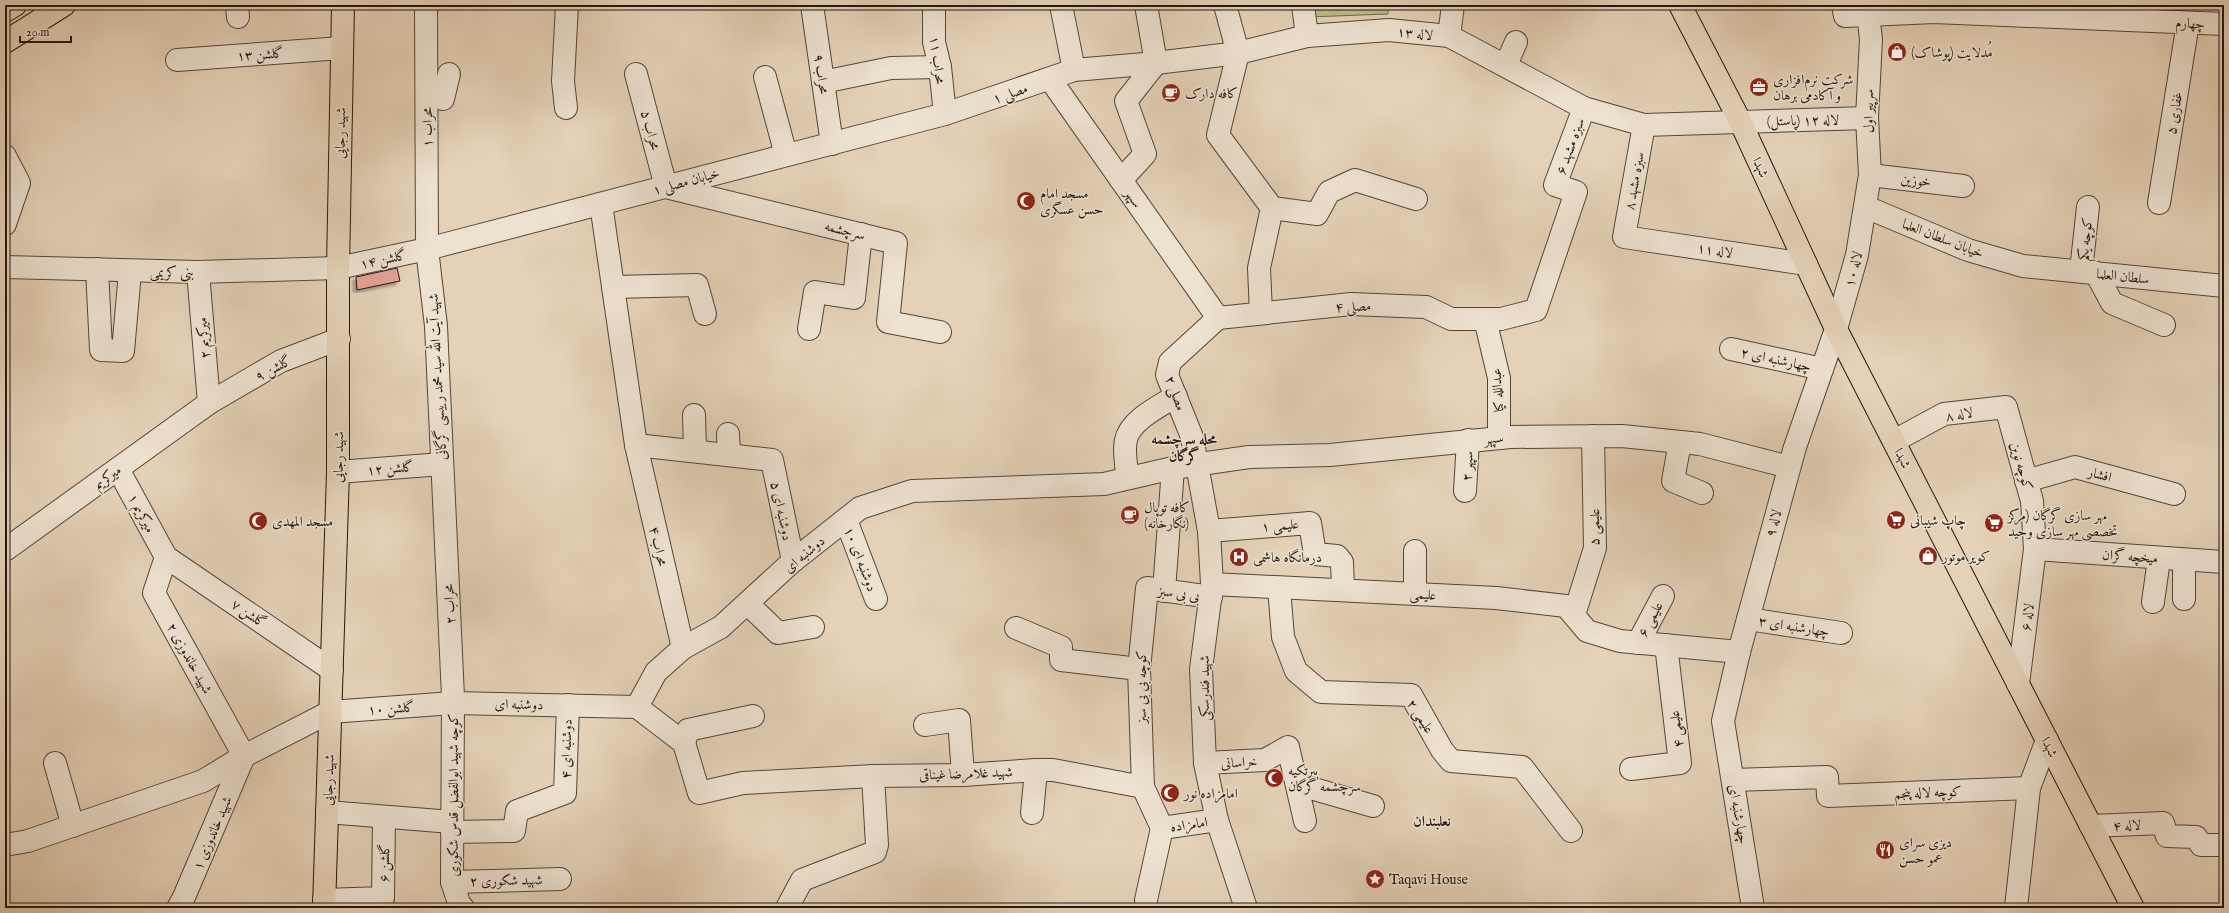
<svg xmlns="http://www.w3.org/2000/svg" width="2229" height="913" font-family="'IM FELL English',Amiri,serif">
  <defs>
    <filter id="shadow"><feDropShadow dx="-3.5" dy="3.5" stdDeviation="1" flood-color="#0004"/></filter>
  </defs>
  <rect width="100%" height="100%" fill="#e4d1b7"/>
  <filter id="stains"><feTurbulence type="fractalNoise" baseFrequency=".005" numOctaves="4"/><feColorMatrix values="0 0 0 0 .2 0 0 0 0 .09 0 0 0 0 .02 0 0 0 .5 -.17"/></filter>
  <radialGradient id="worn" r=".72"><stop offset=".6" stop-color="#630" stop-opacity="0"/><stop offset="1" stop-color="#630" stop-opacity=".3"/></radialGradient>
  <!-- green -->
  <polygon fill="#b9ba8b" stroke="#6e684e" points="1308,5 1389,5 1388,14 1309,17"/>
  <!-- building -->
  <polygon fill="#e5a397" stroke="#221711" filter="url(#shadow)" points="397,268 400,281 357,290 356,277"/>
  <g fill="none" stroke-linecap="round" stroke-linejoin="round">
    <!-- minor casing -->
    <g stroke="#52463a" stroke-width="24">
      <g id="minor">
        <polyline points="237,5 238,17"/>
        <polyline points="426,5 427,249 436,326 453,697 452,882 459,903 463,908"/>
        <polyline points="812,5 832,144"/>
        <polyline points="934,5 934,42 940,67 945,114"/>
        <polyline points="1061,5 1074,70"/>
        <polyline points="1225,5 1238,53 1218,135 1272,208"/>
        <polyline points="1303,5 1307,36"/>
        <polyline points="1843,5 1845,16 1934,12 2224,24"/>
        <polyline points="1449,36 1453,5"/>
        <polyline points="177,60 342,48"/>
        <polyline points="1506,65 1516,42"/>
        <polyline points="636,74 666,187 896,243 888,322 940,332"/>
        <polyline points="765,77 786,155"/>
        <polyline points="1050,79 1218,318"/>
        <polyline points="823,82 891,68 940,67"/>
        <polyline points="443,99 449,74"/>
        <polyline points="566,108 563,81 567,5"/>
        <polyline points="1644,125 1624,237 1806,264"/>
        <polyline points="5,156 19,183 5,224"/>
        <polyline points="1870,175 1963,186"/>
        <polyline points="1121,180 1145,154 1126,101 1156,63 1146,5"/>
        <polyline points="2159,203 2188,23"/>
        <polyline points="601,204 636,445 683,648"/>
        <polyline points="1866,207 1968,250 2023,266 2224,286"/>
        <polyline points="1272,208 1317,214 1329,192 1355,180 1416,199"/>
        <polyline points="5,267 198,272 338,268 427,249 945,114 1074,70 1156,63 1238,53 1307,36 1389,30 1449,36 1584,108 1644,125 1867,118"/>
        <polyline points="97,269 101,350 123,351 130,272"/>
        <polyline points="2081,271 2088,207"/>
        <polyline points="198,272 209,403"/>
        <polyline points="2096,273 2112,303 2164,325"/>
        <polyline points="613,287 697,285 705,314"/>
        <polyline points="1261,313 1259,268 1272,208"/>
        <polyline points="1218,318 1170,362 1167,375 1192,437 1209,531 1212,584 1201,669 1205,763 1217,820 1246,908"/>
        <polyline points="1218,318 1351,304 1426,307 1451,319 1501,319 1536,310 1576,192 1555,185 1584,108"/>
        <polyline points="1485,319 1499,378 1499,438"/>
        <polyline points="809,329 815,292 854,298 861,234"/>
        <polyline points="1731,349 1822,369"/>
        <polyline points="694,415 695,451"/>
        <polyline points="728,434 729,455"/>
        <polyline points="1894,441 1944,414 2006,407 2032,501 2035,549 2018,684"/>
        <polyline points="1680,442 1673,481 1702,493"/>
        <polyline points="636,445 772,460 793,561"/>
        <polyline points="118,469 166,557 332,670"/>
        <polyline points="338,472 442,464"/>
        <path d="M 1127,477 C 1127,466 1123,451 1126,440 C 1130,420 1160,406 1176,396"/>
        <polyline points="2026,481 2075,467 2174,494"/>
        <polyline points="1465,491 1468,440"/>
        <polyline points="846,520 876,599"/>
        <polyline points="1209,531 1310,523 1315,554 1337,556 1342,562 1343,589"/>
        <polyline points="2035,549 2224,562"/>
        <polyline points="5,550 209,403 281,361 339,339"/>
        <polyline points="1415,551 1415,594"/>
        <polyline points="166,557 154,593 244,756"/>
        <polyline points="2184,560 2184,599"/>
        <polyline points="1212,584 1496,598 1566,606 1587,631 1620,641 1739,652"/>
        <polyline points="1279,588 1283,637 1296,671 1321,692 1411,695 1442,750 1451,761 1522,767 1571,831"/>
        <polyline points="1164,591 1173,468"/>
        <polyline points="2153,602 2159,559"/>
        <polyline points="748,604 778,633 813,627"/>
        <polyline points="1574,615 1595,548 1593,436"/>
        <polyline points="1748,619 1841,633"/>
        <polyline points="1016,628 1061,647 1061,660 1139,669"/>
        <polyline points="1638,643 1663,596"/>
        <polyline points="637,707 684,743 699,793 743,783 873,776 963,775 1036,770 1053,770 1143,787 1162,828"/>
        <polyline points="925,725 959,720 963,775"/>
        <polyline points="684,743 688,730 753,716"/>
        <polyline points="55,763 73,826"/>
        <polyline points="1205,763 1265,760 1288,747 1305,821"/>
        <polyline points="1631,769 1680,763 1666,645"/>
        <polyline points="1733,780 1827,777 1828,796 2029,788"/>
        <polyline points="1143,787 1139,669 1147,588 1211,597"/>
        <polyline points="1299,787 1314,789 1373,806"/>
        <polyline points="327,812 452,822"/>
        <polyline points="1032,813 1036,770"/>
        <polyline points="2091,826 2163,823 2167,836 2196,837 2201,845 2224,845"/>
        <polyline points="1162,828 1217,820"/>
        <polyline points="452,832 514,831 517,811 565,793 568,705"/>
        <polyline points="5,845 28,841 203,781 244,756 330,712 453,703 637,707 656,672 683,648 721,627 793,561 860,508 912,491 1104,484 1173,468 1249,457 1330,455 1510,437 1622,436 1700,444 1789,467"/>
        <polyline points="452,882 560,879"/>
        <polyline points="324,900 383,898 384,817"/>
        <polyline points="1146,900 1162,828"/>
        <polyline points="178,908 184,897 244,756"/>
        <polyline points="787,908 802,880 875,852 877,845 873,776"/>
        <polyline points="1753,908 1723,721 1739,652 1795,447 1836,329 1857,255 1870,175 1867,118 1871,39 1868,14"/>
        <polyline points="2016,908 2029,788 2047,740"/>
      </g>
    </g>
    <!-- major casing -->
    <g stroke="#221711" stroke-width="24">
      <g id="major">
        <polyline points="1680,5 1740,121 1836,329 2133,908"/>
        <polyline points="5,11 15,5"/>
        <polyline points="5,42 64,5"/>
        <polyline points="324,908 338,472 338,268 343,5"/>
      </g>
    </g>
    <!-- minor -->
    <use href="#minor" stroke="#ede1d0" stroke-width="22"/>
    <!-- major -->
    <use href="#major" stroke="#e4d1b7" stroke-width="22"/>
  </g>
  <!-- icons -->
  <defs>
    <g id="shop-disc" transform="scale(1)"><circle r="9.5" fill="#8f2418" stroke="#ede1d0"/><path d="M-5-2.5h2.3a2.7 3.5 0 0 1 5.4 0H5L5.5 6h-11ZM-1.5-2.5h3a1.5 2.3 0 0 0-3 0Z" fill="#fff"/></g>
    <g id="office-disc" transform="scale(1)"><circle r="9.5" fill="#8f2418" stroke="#ede1d0"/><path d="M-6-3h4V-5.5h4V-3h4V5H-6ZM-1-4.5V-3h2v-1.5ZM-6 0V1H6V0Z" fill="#fff"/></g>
    <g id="cafe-disc" transform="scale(1)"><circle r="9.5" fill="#8f2418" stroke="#ede1d0"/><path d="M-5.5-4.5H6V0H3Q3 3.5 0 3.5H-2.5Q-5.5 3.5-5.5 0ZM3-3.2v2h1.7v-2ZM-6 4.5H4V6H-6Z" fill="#fff"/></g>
    <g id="mosque-disc" transform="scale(1)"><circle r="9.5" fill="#8f2418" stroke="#ede1d0"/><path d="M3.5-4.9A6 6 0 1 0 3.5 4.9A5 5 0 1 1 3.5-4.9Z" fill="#fff"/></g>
    <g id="supermarket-disc" transform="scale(1)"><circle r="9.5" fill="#8f2418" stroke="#ede1d0"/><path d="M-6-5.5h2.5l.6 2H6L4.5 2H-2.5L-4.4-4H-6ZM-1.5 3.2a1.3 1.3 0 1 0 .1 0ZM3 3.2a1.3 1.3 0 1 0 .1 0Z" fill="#fff"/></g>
    <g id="hospital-disc" transform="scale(1)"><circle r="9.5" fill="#8f2418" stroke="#ede1d0"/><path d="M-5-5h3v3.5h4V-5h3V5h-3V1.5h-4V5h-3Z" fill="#fff"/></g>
    <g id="restaurant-disc" transform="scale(1)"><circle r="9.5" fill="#8f2418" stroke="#ede1d0"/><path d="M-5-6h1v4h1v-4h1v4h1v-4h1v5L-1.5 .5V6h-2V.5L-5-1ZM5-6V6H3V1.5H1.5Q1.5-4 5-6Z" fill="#fff"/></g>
    <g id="sight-disc" transform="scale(1)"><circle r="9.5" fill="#8f2418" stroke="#ede1d0"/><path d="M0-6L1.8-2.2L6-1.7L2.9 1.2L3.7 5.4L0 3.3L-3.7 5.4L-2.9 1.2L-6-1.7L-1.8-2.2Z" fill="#fff"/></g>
  </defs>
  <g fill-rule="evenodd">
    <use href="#shop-disc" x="1897" y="52"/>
    <use href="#office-disc" x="1759" y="87"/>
    <use href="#cafe-disc" x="1171" y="93"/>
    <use href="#mosque-disc" x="1026" y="201"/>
    <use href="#cafe-disc" x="1130" y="515"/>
    <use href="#supermarket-disc" x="1896" y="520"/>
    <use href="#mosque-disc" x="258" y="521"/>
    <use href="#supermarket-disc" x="1994" y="523"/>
    <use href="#shop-disc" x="1928" y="556"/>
    <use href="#hospital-disc" x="1239" y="557"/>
    <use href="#mosque-disc" x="1274" y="778"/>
    <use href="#mosque-disc" x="1170" y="793"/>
    <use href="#restaurant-disc" x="1885" y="850"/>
    <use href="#sight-disc" x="1375" y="879"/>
  </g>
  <g text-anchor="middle" stroke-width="3" stroke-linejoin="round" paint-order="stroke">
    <!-- street labels -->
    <g font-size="14" fill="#221711" stroke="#ede1d0">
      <text transform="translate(2190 23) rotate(3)" y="5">چهارم</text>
      <text transform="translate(1415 33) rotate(6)" y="5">لاله ۱۳</text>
      <text transform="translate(260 54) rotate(-4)" y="5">۱۳ گلشن</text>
      <text transform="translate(938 60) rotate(83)" y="5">۱۱ محراب</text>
      <text transform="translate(822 74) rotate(82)" y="5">۹ محراب</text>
      <text transform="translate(1010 93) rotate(-19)" y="5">۱ مصلی</text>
      <text transform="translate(1868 111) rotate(-90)" y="5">سرپیر اول</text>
      <text transform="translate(2174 113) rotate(-81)" y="5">غفاری ۵</text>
      <text transform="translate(1803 120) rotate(-1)" y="5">لاله ۱۲ (پاستل)</text>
      <text transform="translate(427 127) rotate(-90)" y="5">۱ محراب</text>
      <text transform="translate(651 130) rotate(75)" y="5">۵ محراب</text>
      <text transform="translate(340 133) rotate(-89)" y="5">شهید رجایی</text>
      <text transform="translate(1570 146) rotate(-70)" y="5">۶ سبزه مشهد</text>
      <text transform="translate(1761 167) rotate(65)" y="5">شهدا</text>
      <text transform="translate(1916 180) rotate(6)" y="5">خوزین</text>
      <text transform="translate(686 181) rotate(-15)" y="5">خیابان مصلی ۱</text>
      <text transform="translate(1634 181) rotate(-80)" y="5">۸ سبزه مشهد</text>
      <text transform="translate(1134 198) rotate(55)" y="5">سپهر</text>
      <text transform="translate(845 230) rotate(14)" y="5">سرچشمه</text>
      <text transform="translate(1943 238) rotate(21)" y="5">خیابان سلطان العلما</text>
      <text transform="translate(2085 239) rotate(-84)" y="5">کوچه یکم</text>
      <text transform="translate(1715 250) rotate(9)" y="5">۱۱ لاله</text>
      <text transform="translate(383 259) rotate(-12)" y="5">گلشن ۱۴</text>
      <text transform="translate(1853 269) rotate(-76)" y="5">لاله ۱۰</text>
      <text x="172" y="277">بنی کریمی</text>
      <text transform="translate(2123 276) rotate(6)" y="5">سلطان العلما</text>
      <text transform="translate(1353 306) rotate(-2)" y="5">۴ مصلی</text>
      <text transform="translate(203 338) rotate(-95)" y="5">۲ میرکریم</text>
      <text transform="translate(1776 359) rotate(12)" y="5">۲ چهارشنبه ای</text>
      <text transform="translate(273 368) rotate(-28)" y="5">۹ گلشن</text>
      <text transform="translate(437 377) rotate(-93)" y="5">شهید آیت الله سید محمد رییسی گرگانی</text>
      <text transform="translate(1497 390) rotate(-94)" y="5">عبدالله کیا</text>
      <text transform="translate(1176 393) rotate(70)" y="5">۲ مصلی</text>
      <text transform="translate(1959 414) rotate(-10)" y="5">۸ لاله</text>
      <text transform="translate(1494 438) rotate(-5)" y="5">سپهر</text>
      <text transform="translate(338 457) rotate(-89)" y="5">شهید رجایی</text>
      <text transform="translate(1903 458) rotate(63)" y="5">شهدا</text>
      <text transform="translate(1467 466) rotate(-86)" y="5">۲ سپهر</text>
      <text transform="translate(2022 466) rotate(74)" y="5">کوچه نوین</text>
      <text transform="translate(390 468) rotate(-5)" y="5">۱۲ گلشن</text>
      <text transform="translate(2100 474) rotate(15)" y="5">افشار</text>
      <text transform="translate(107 477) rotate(-36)" y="5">میرکریم</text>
      <text transform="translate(782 511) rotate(78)" y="5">۵ دوشنبه ای</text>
      <text transform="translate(142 513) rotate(62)" y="5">۱ میرکریم</text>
      <text transform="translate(1773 523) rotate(-75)" y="5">۹ لاله</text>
      <text transform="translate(1280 525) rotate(-5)" y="5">۱ علیمی</text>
      <text transform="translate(1594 527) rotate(-89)" y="5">۵ علیمی</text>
      <text transform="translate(659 546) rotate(77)" y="5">۴ محراب</text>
      <text transform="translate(804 554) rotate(-40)" y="5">دوشنبه ای</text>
      <text transform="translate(2130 556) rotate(4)" y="5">میخچه گران</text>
      <text transform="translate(861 559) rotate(69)" y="5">۱۰ دوشنبه ای</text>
      <text transform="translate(1179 593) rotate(8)" y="5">بی بی سبز</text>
      <text transform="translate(1423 594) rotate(3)" y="5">علیمی</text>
      <text transform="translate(449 604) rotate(-93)" y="5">۲ محراب</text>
      <text transform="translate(249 613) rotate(34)" y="5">۷ گلشن</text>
      <text transform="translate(2027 617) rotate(-83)" y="5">۶ لاله</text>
      <text transform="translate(1650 619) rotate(-62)" y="5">۶ علیمی</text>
      <text transform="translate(1794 626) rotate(9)" y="5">۳ چهارشنبه ای</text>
      <text transform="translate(190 658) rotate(61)" y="5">۲ شهید خاندوزی</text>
      <text transform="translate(1141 687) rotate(-90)" y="5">کوچه بی بی سبز</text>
      <text transform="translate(1204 688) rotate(-90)" y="5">شهید فندرسکی</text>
      <text transform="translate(519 704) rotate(1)" y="5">دوشنبه ای</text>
      <text transform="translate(391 708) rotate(-4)" y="5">۱۰ گلشن</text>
      <text transform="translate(1421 716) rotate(57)" y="5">۲ علیمی</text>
      <text transform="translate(1676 729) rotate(-97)" y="5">۴ علیمی</text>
      <text transform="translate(2050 747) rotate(63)" y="5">شهدا</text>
      <text transform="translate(566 749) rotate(-89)" y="5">۴ دوشنبه ای</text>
      <text transform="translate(1239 762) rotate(-3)" y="5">خراسانی</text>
      <text transform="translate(966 773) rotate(-2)" y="5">شهید غلامرضا غیناقی</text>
      <text transform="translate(328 780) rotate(-88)" y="5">شهید رجایی</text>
      <text transform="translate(1928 792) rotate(-2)" y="5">کوچه لاله پنجم</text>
      <text transform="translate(453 795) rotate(-90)" y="5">کوچه شهید ابوالفضل قدس شکوری</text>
      <text transform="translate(1739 814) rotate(80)" y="5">چهارشنبه ای</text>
      <text transform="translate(1189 824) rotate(-8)" y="5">امامزاده</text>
      <text transform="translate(2127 825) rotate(-3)" y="5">لاله ۴</text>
      <text transform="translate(212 833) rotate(-67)" y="5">۱ شهید خاندوزی</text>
      <text transform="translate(384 863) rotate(-89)" y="5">۶ گلشن</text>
      <text transform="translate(506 880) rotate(-1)" y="5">۲ شهید شکوری</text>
    </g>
    <!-- poi labels -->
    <g font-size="14" fill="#221711" stroke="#ede1d0" text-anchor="start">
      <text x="1911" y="57">مُدلایت (پوشاک)</text>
      <text x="1773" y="84">شرکت نرم‌افزاری<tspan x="1773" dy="16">و آکادمی برهان</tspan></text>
      <text x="1185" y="98">کافه دارک</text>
      <text x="1040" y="198">مسجد امام<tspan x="1040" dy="16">حسن عسگری</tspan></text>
      <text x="1144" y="512">کافه توپال<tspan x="1144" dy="16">(نگارخانه)</tspan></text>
      <text x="2008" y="520">مهر سازی گرگان (مرکز<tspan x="2008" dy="16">تخصصی مهر سازی وحید</tspan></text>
      <text x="1910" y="525">چاپ شیبانی</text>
      <text x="272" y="526">مسجد المهدی</text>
      <text x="1942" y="561">کویر موتور</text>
      <text x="1253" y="562">درمانگاه هاشمی</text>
      <text x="1288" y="775">پیرتکیه<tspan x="1288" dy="16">سرچشمه گرگان</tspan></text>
      <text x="1184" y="798">امامزاده نور</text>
      <text x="1899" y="847">دیزی سرای<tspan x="1899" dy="16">عمو حسن</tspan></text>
      <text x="1389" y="884">Taqavi House</text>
    </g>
    <!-- neighbourhood labels -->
    <g font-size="15" font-weight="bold" fill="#221711" stroke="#ede1d0">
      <text x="1184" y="444">محله سرچشمه<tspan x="1184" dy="17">گرگان</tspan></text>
      <text x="1432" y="826">نعلبندان</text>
    </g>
  </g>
  <!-- margin -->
  <rect width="2229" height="913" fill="none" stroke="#e4d1b7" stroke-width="20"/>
  <rect x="6" y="6" width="2217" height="901" fill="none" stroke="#221711" stroke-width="2"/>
  <rect x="10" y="10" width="2209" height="893" fill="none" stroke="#221711"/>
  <!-- scale -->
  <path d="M20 36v6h51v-6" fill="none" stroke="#221711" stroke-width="2"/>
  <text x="26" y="36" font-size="12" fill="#221711" stroke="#ede1d0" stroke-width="3" paint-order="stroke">20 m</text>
  <rect width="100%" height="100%" filter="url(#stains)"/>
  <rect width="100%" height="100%" fill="url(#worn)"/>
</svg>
